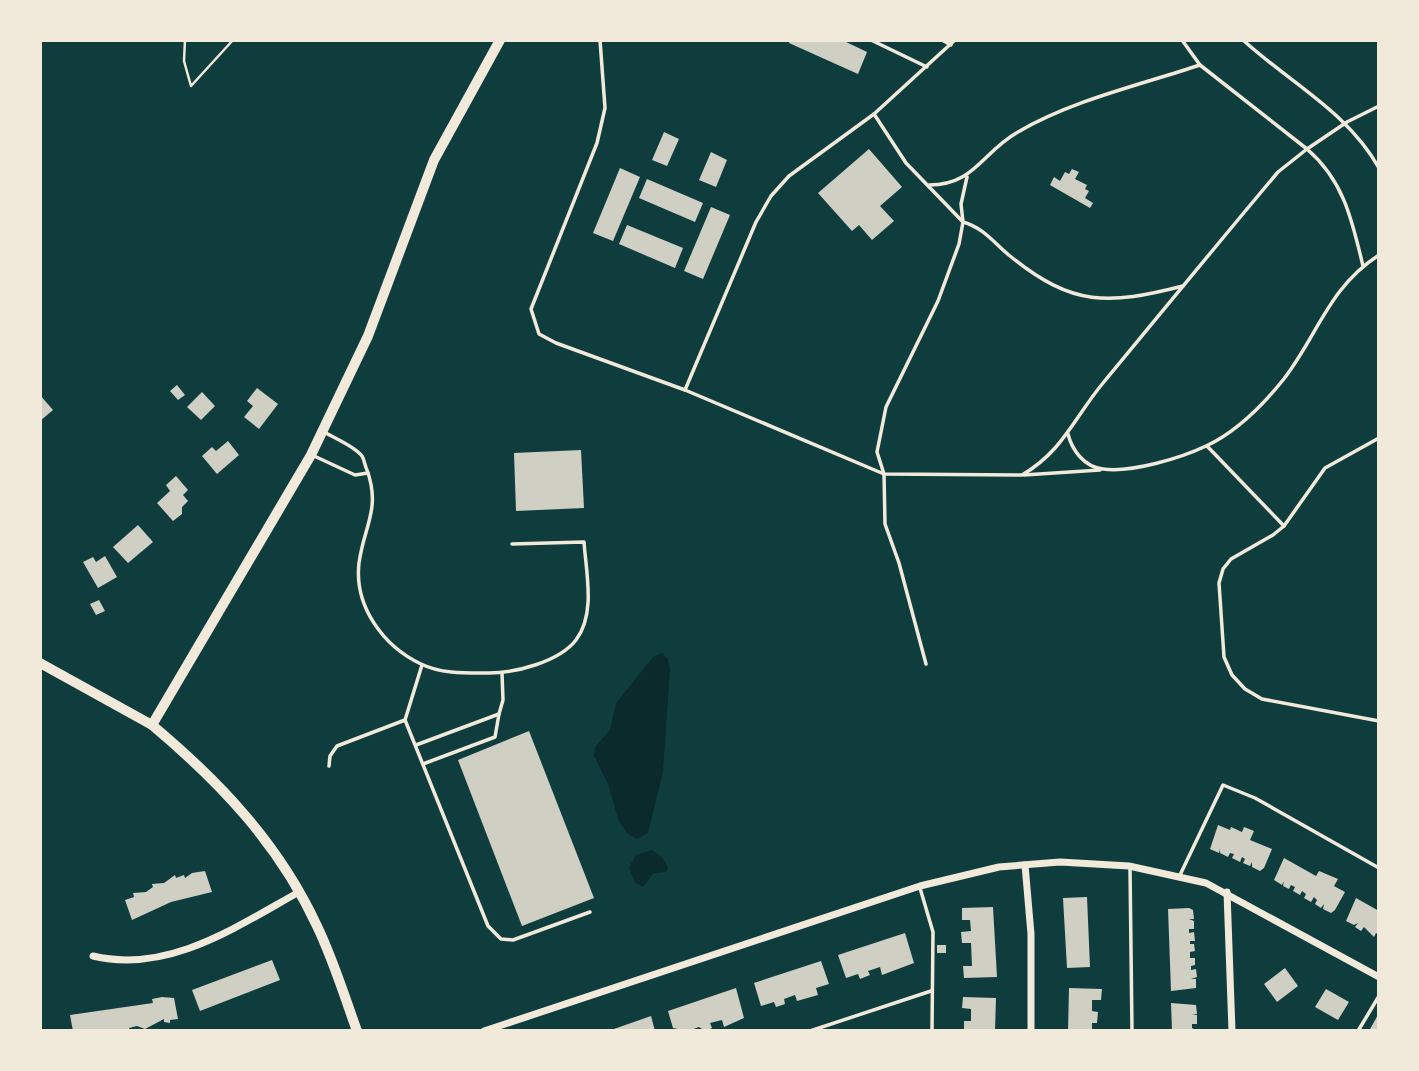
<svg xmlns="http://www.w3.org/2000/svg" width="1419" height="1071" font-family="Ubuntu,sans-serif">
  <rect width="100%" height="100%" fill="#0f3d3e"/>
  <!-- water -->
  <g fill="#0a2a2b">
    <polygon points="662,653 668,659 670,669 663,772 648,833 637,839 628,834 619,822 608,784 594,756 595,747 610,730 616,703 654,656"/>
    <polygon points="652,850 662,857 668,867 666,872 654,873 643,887 635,883 629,867 636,855"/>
  </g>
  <!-- building -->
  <g fill="#cfcfc3">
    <polygon points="790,40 842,40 867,52 858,74 789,43"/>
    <polygon points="664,132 679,139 667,166 652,160"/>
    <polygon points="869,149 902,187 880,206 894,221 872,240 859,225 852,231 818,193"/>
    <polygon points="711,152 727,160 716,187 699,180"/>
    <polygon points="620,168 640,177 613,241 593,233"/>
    <polygon points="1072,169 1079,172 1075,179 1087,185 1085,189 1089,191 1085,198 1093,203 1090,208 1050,185 1054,177 1060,181 1065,172 1069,174"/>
    <polygon points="647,179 703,203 695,222 639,198"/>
    <polygon points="711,207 730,215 703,279 684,271"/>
    <polygon points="627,225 683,248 675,268 619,244"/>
    <polygon points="177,385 185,395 178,400 170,391"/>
    <polygon points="257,388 278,404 259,429 244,417 253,406 247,401"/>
    <polygon points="202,392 215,406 201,420 187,407"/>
    <polygon points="40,395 53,410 40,421"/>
    <polygon points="228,441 239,455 217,474 202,456 212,447 216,451"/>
    <polygon points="581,450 584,508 516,511 514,453"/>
    <polygon points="176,476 188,490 183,495 188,501 182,507 182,514 173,521 157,503 170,491 166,485"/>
    <polygon points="138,525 153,542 128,563 113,547"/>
    <polygon points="105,556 117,577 98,588 83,562 93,557 96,562"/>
    <polygon points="99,600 105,611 96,615 90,604"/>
    <polygon points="529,731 594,898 522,926 458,760"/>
    <polygon points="1218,825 1230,830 1231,827 1242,832 1244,827 1254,831 1250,840 1272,849 1264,868 1260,871 1252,867 1252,862 1250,866 1243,863 1245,859 1242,857 1240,862 1232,858 1234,854 1230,853 1228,857 1220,853 1220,849 1219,853 1210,849"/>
    <polygon points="1284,858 1316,876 1319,871 1338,879 1334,886 1345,892 1335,910 1331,913 1323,909 1324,904 1321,908 1315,904 1317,900 1314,897 1311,902 1304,898 1306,894 1302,891 1300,895 1293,891 1295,887 1291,885 1289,889 1283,886 1284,881 1282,885 1274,880"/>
    <polygon points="205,871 212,892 171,902 132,920 125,900 134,897 133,893 146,892 153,887 152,884 164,883 175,875 176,878 184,875 185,878 192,873"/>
    <polygon points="1087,897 1090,967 1067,968 1063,898"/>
    <polygon points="1356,898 1379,911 1379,935 1376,933 1374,937 1364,927 1361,931 1355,927 1358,923 1354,925 1346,921"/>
    <polygon points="993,907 997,977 964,978 963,966 972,966 971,943 962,943 961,932 971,931 970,920 962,920 962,908"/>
    <polygon points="1189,908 1193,910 1194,919 1189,919 1194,921 1194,929 1189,929 1189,933 1194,932 1195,941 1190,941 1190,944 1194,944 1195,951 1190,952 1190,958 1195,958 1195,965 1191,966 1191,970 1196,969 1197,977 1191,979 1196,979 1196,988 1171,991 1168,909"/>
    <polygon points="905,933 914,963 882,975 880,967 868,971 870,975 860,979 858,974 846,978 838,955"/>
    <rect x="937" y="945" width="9" height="8"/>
    <polygon points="272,960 280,980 200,1011 192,990"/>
    <polygon points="821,961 829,984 816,988 818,995 797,1001 795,995 784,999 785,1004 776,1007 774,1002 761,1006 754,983"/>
    <polygon points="1285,968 1298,986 1277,1002 1264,984"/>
    <polygon points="736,988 744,1018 724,1027 722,1020 710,1023 712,1028 705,1031 699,1027 688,1031 673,1028 668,1011"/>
    <polygon points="1069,988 1102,989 1101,1000 1092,1000 1092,1011 1098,1012 1097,1023 1092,1023 1092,1031 1068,1031"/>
    <polygon points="1326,989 1349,1002 1338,1020 1315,1007"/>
    <polygon points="162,997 174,998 178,1019 170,1020 170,1023 164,1022 164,1019 145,1029 137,1026 129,1028 130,1031 73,1031 70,1015 153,1003 152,999"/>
    <polygon points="963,997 996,998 995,1031 964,1031 964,1021 971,1021 971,1009 962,1008"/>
    <polygon points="1171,1003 1196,1005 1197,1014 1192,1015 1197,1015 1197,1024 1192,1024 1192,1028 1197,1031 1172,1031"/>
    <polygon points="1379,1013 1379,1031 1369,1031"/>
    <polygon points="651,1016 655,1031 611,1031 611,1030"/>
  </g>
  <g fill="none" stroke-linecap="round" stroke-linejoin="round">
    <!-- path -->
    <polyline stroke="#f1e9da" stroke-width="2.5" points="185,40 184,61 191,86 233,40"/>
    <!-- service -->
    <g stroke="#f1e9da" stroke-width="3.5">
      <path d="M 600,40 L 605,108 L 597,143 L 531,309 L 539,334 L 556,343 L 685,390 L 884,474 L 1022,475 C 1063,451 1074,418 1103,383 C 1161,313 1219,242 1278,172 L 1307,149 L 1200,65 C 1140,85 1073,100 1018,132 C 982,152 975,185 929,185"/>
      <polyline points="871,40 927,67"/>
      <polyline points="942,40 951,45"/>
      <polyline points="1182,40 1200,65"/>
      <path d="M 1243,40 C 1290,83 1347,111 1379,168"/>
      <polyline points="874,114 906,163 963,222 959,244 938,301 886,407 877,452 884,474 885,524 899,563 926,664"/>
      <path d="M 967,177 L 961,204 L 963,222 C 984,228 994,243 1010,256 C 1073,307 1108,305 1183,286"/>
      <path d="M 1363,266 C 1352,220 1344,181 1307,149 L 1347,122 L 1379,106"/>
      <polyline points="685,390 756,222 771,196 789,176 874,114 955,40"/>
      <path d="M 326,433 C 336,439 354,446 362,456 C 364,459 365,466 367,470 C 381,509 364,526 359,563 C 354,606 383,646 421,664 C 441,674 467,673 489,673 C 515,673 559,662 576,640 C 596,614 586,572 584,542 L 512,544"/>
      <path d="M 1068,434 C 1072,450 1084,467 1103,469 C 1131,473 1181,458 1206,446 C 1236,432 1262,406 1283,380 C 1318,335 1328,288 1379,255"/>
      <polyline points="1379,438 1325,468 1284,526 1273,535 1231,559 1223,569 1219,583 1224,657 1232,675 1245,689 1262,699 1379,721"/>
      <polyline points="1207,446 1284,526"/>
      <polyline points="312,455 355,475 368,473"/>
      <polyline points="1024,475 1100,470"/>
      <polyline points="405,720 488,926 501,939 513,940 590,912"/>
      <polyline points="416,745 499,714 503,700 502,673"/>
      <polyline points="423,764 495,737 499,714"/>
      <polyline points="329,766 330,756 337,746 405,720 422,665"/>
      <polyline points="1130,868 1132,1031"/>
      <polyline points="1180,875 1223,785 1255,798 1379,868"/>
      <polyline points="920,888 933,932 932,1031"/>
      <polyline points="810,1031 931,991"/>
      <polyline points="1358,1031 1379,996"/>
    </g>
    <!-- minor -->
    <g stroke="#f1e9da" stroke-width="7">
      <polyline points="1025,865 1031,934 1031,1031"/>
      <polyline points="1227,892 1232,1031"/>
      <path d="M 93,956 C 168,974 236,927 299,892"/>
      <polyline points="484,1031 920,886 999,867 1060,862 1129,866 1206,883 1379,977"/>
    </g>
    <!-- tertiary -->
    <path stroke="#f1e9da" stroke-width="10" d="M 152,725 C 220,782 279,844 317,926 C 333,959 344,995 357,1031"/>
    <!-- secondary -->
    <polyline stroke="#f1e9da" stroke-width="10" points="40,663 152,725 311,455 368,336 434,160 500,40"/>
  </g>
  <!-- border -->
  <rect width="1419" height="1071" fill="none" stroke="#f1e9da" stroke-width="84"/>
</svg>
